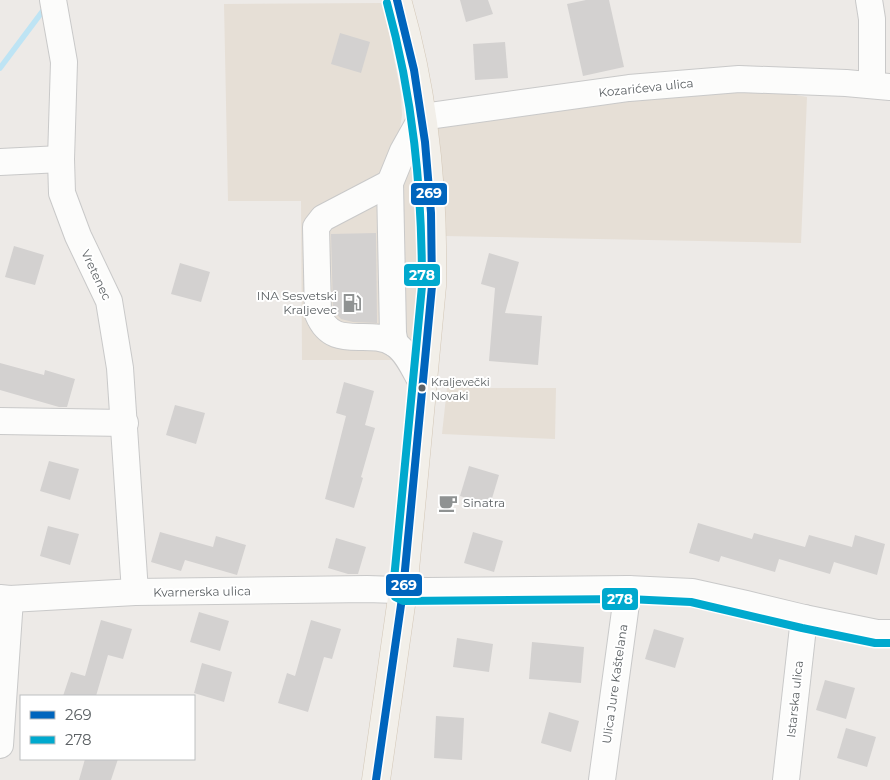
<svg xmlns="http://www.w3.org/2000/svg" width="890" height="780" font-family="Montserrat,sans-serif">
  <rect width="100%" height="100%" fill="#edeae7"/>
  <!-- commercial -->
  <g fill="#e6dfd6">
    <polygon points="383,3 401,94 402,115 398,142 420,141 424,221 417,341 398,360 302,360 301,201 228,201 224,4"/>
    <polygon points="756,88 807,97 801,243 444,236 435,128 643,97"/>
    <polygon points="447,388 556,388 555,439 442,434"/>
  </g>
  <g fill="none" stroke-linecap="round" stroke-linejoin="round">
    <!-- stream -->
    <polyline stroke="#bee4f4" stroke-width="5.5" points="0,68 45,8"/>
  </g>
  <!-- building -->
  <g fill="#d3d1d0">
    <polygon points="460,0 488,0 493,14 466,22"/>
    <polygon points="586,0 609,0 624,67 583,76 567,4"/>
    <polygon points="340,33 370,42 361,73 331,64"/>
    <polygon points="505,42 508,78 475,80 473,44"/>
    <polygon points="376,233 377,323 353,322 341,319 333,310 331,234"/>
    <polygon points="14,246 44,255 35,285 5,277"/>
    <polygon points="489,253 519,262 505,313 542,316 538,365 489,361 495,288 481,284"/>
    <polygon points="180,263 210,272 201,302 171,294"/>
    <polygon points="0,363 44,375 45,370 75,379 67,407 59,407 0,390"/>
    <polygon points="344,382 374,391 365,425 375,428 361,477 363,478 354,508 325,499 346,416 336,413"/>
    <polygon points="175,405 205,413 196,444 166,435"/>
    <polygon points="49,461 79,469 70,500 40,491"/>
    <polygon points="469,466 499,475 490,505 460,496"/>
    <polygon points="698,523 752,539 754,533 805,547 809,535 852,547 855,535 885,544 877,575 834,562 830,574 779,559 775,572 721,556 719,562 689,553"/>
    <polygon points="48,526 79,534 70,565 40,556"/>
    <polygon points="160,532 213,547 216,536 246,545 237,575 185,560 181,571 151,562"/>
    <polygon points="473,532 503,541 494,572 464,563"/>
    <polygon points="336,538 366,547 358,574 348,574 328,568"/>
    <polygon points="199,612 229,621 220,651 190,642"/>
    <polygon points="101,620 132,629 123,659 108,655 96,696 63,696 71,672 85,676"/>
    <polygon points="311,620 341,629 332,659 324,657 308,712 278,703 287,673 295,676"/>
    <polygon points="654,629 684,638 675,668 645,659"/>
    <polygon points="457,638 493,644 489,672 453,667"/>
    <polygon points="532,642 584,647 581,683 529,679"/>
    <polygon points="202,663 232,672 224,702 194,693"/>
    <polygon points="825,680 855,688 846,719 816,710"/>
    <polygon points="549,712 579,721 571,752 541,743"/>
    <polygon points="436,716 464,718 462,760 434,758"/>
    <polygon points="846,728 876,737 867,767 837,758"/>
    <polygon points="85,759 118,759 111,780 79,780"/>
  </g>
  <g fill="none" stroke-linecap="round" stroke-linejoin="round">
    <!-- minor casing -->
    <g stroke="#c9c9c9" stroke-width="28">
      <g id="minor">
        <polyline points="53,0 64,62 61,159 62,193 78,236 109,301 120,368 135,592"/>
        <polyline points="869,0 872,19 872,85"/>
        <polyline points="0,162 61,159"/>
        <path d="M 390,183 L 323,218 L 316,227 L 318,314 C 334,353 368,326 395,344 C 408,353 415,371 423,385"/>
        <polyline points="395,344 393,333 390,183 403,151 422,117 629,88 739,79 846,83 890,87"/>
        <polyline points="0,421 125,423"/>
        <polyline points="0,598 10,599 135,592 367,589 427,591 628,589 692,592 746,604 804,618 877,633 890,633"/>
        <polyline points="0,745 10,599"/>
        <polyline points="602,780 628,589"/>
        <polyline points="786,780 804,618"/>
      </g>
    </g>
    <!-- major casing -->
    <g stroke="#d3c7b7" stroke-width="29">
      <path id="major" d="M 376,780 L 403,591 L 432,286 C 434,189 424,93 397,0"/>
    </g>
    <!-- minor -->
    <use href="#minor" stroke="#fcfcfb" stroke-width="26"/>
    <!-- major -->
    <use href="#major" stroke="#f2efe9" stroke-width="28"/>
    <!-- bus-1 casing -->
    <g stroke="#fff" stroke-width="11">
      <polyline id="bus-1" points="376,780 403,591 432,286 431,213 425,142 414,70 397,0"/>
    </g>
    <!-- bus-2 casing -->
    <g stroke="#fff" stroke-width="11">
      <path id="bus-2" d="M 387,3 C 413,97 422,188 422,286 L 393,590 L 395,597 L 403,601 L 628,599 L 691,602 L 802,628 L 875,643 L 890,643"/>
    </g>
    <!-- bus-1 -->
    <use href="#bus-1" stroke="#0065bd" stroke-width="8"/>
    <!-- bus-2 -->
    <use href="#bus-2" stroke="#00a9ce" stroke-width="8"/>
  </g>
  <!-- icons -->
  <defs>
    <g id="fuel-bare" transform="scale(1.5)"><path d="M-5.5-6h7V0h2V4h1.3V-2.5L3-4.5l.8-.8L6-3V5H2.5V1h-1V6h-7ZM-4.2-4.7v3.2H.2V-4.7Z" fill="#8f9292" stroke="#fff" stroke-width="2.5" paint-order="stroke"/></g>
    <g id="cafe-bare" transform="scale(1.5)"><path d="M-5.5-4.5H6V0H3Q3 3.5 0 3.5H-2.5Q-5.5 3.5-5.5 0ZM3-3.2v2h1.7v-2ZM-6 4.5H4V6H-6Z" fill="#8f9292" stroke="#fff" stroke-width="2.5" paint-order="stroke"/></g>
  </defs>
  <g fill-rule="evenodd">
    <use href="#fuel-bare" x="352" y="303"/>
    <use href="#cafe-bare" x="448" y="503"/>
  </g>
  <!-- markers -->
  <circle fill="#5d6265" stroke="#fff" stroke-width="2" cx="422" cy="388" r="4.5"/>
  <g text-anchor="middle" stroke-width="4" stroke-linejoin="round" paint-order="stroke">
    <!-- bus labels -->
    <g font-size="11" fill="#5d6265" stroke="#fff" text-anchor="start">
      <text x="431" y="386">Kraljevečki<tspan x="431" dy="14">Novaki</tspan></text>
    </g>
    <!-- street labels -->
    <g font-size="12" fill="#5d6265" stroke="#fff">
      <text transform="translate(646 88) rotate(-6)" y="4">Kozarićeva ulica</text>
      <text transform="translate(96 275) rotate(65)" y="4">Vretenec</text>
      <text transform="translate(202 592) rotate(-1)" y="4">Kvarnerska ulica</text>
      <text transform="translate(615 684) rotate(-82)" y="4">Ulica Jure Kaštelana</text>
      <text transform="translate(795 699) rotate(-84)" y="4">Istarska ulica</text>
    </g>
    <!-- poi labels -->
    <g font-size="12" fill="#5d6265" stroke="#fff" text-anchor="end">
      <text x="337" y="300">INA Sesvetski<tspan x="337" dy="14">Kraljevec</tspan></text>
      <text x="463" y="507" text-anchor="start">Sinatra</text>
    </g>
  </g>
  <g stroke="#fff" stroke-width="2">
    <rect x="410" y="182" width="38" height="24" rx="5" fill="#0065bd"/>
    <rect x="403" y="263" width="38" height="24" rx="5" fill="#00a9ce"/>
    <rect x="385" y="573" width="38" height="24" rx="5" fill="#0065bd"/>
    <rect x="601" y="587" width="38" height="24" rx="5" fill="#00a9ce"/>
  </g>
  <g font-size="14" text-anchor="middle" font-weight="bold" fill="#fff">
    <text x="429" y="198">269</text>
    <text x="422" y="280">278</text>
    <text x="404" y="590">269</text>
    <text x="620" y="604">278</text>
  </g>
  <!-- legend -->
  <rect x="20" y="695" width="175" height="65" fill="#ffffff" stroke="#bec0c1"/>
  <rect x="30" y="711" width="25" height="8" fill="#0065bd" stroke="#bec0c1"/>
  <text x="65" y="720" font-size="15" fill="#5d6265">269</text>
  <rect x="30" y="736" width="25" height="8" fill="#00a9ce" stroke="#bec0c1"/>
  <text x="65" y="745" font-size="15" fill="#5d6265">278</text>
</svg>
